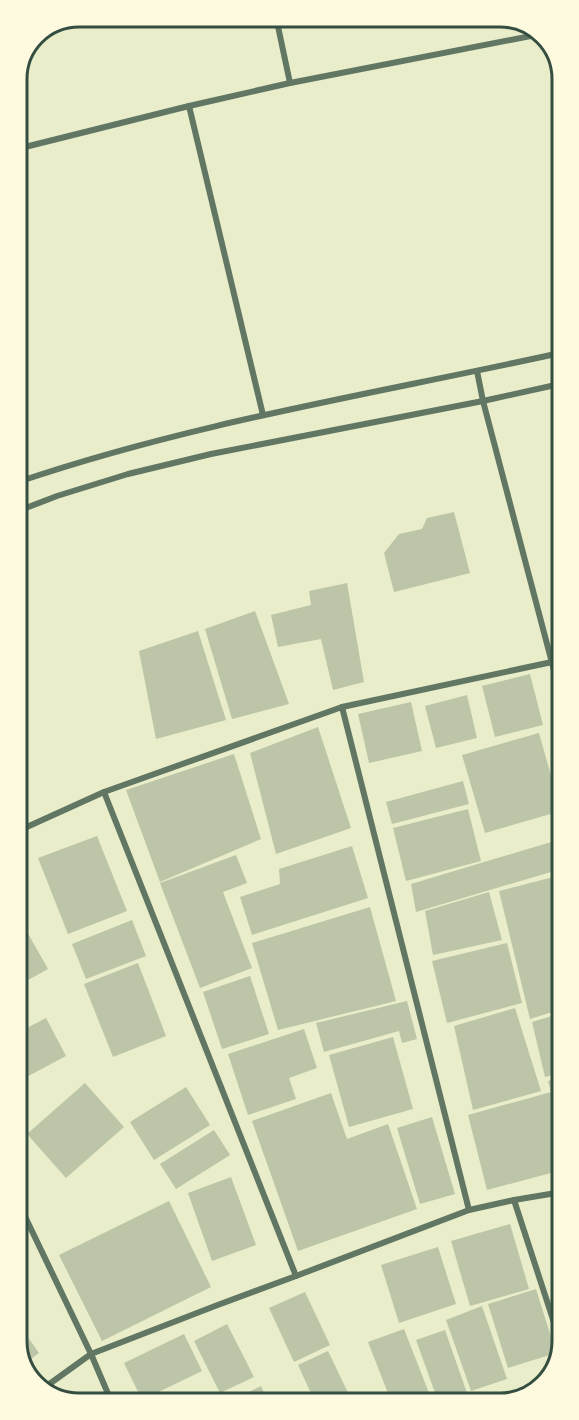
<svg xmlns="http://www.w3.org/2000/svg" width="579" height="1420" font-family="'Titillium Web',sans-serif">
  <rect width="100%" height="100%" fill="#e9edc9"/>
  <!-- building -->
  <g fill="#bcc5a7">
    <polygon points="560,482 560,519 551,485"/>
    <polygon points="454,512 470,573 394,592 384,553 399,534 422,529 427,518"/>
    <polygon points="347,583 364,682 333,690 321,639 278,647 271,615 311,605 309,591"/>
    <polygon points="255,611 289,704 232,719 205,629"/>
    <polygon points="198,631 226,720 156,739 139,651"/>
    <polygon points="530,674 543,725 495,737 482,686"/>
    <polygon points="467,695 477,738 436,748 425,706"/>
    <polygon points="411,702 422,751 369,763 358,714"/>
    <polygon points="318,727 351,828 276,854 250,753"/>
    <polygon points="539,733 561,811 485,833 462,755"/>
    <polygon points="234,754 261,839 160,882 126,790"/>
    <polygon points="463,781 469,804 392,824 386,802"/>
    <polygon points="468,809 481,861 406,881 393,828"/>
    <polygon points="97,836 127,911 68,934 38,858"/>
    <polygon points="561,839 561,869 416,912 411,884"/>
    <polygon points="352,846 368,898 252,935 240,897 280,884 279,869"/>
    <polygon points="236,855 247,883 223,892 252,968 200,988 160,883"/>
    <polygon points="561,875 562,1009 530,1019 499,891"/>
    <polygon points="489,892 502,940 433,955 425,911"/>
    <polygon points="370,907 396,1001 278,1030 252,943"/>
    <polygon points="132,920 146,956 86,979 72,944"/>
    <polygon points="26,930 48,969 19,985 19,934"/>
    <polygon points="507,943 522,1003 447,1023 432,961"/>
    <polygon points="138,963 166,1036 113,1057 84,984"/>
    <polygon points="250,976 269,1034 222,1049 203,992"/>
    <polygon points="407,1001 417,1039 402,1043 399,1031 324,1052 316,1023"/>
    <polygon points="515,1008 541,1091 473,1110 454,1026"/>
    <polygon points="562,1013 562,1073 545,1077 532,1022"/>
    <polygon points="46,1018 66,1056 19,1081 19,1032"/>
    <polygon points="304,1029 317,1068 289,1078 296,1099 248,1115 228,1054"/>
    <polygon points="393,1037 413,1109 349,1127 329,1055"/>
    <polygon points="562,1077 562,1170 487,1190 468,1115 551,1092 548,1081"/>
    <polygon points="85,1083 124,1127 66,1178 27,1134"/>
    <polygon points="186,1087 210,1125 154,1160 130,1122"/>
    <polygon points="331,1093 347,1139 388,1124 417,1209 298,1251 252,1121"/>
    <polygon points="432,1117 455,1194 420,1204 397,1128"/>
    <polygon points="214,1130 230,1155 176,1189 160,1164"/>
    <polygon points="231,1177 256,1245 212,1261 188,1193"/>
    <polygon points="169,1201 211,1287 102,1341 59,1255"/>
    <polygon points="510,1224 529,1289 470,1306 451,1241"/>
    <polygon points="438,1247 456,1304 399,1323 381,1265"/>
    <polygon points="536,1289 556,1353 508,1368 488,1304"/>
    <polygon points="305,1292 330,1345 294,1362 269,1308"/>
    <polygon points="482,1306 507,1379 471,1391 446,1320"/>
    <polygon points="227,1324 254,1377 220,1393 194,1341"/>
    <polygon points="20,1326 39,1353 23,1365 20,1360"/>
    <polygon points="404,1329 429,1393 410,1401 391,1401 368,1342"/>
    <polygon points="445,1330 467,1393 445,1401 438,1401 416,1340"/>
    <polygon points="184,1334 202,1371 142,1400 124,1363"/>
    <polygon points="328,1351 352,1401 315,1402 298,1365"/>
    <polygon points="261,1386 268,1402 228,1402"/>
  </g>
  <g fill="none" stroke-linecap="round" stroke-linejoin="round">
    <!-- minor -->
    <g stroke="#617663" stroke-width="6">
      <polyline points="276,17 290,83 541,34"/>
      <polyline points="189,106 263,415"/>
      <polyline points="17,149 189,106 290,83"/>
      <polyline points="477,371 483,401 561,697"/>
      <path d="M 18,482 C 194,422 379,393 560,353"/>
      <polyline points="18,511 57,496 128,474 211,454 483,401 560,384"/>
      <polyline points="342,707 469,1210"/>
      <polyline points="18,831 104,792"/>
      <polyline points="514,1200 561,1344"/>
      <polyline points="19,1204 91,1354 112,1403"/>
      <polyline points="296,1276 104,792 342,707 552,662 561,662"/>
      <polyline points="41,1390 91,1354 215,1306 296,1276 469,1210 514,1200 562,1192"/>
    </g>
  </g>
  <!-- crop -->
  <path d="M0 0H579V1420H0ZM79 27H500A52 52 0 0 1 552 79V1341A52 52 0 0 1 500 1393H79A52 52 0 0 1 27 1341V79A52 52 0 0 1 79 27Z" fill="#fefae0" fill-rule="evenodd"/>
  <path fill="none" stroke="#344e41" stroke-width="3" d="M79 27H500A52 52 0 0 1 552 79V1341A52 52 0 0 1 500 1393H79A52 52 0 0 1 27 1341V79A52 52 0 0 1 79 27Z"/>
</svg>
